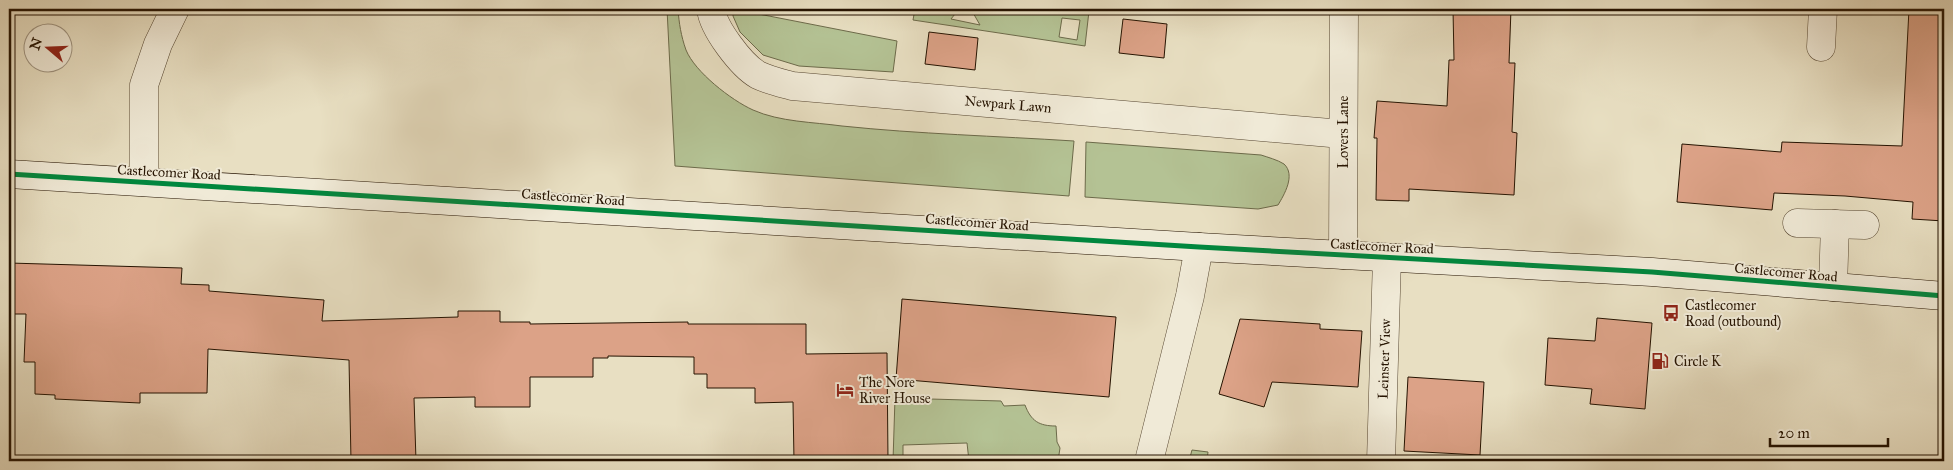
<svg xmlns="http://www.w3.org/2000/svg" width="1953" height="470" font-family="'IM FELL Great Primer',serif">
  <rect width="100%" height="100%" fill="#e8dfc2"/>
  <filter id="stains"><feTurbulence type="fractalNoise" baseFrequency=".004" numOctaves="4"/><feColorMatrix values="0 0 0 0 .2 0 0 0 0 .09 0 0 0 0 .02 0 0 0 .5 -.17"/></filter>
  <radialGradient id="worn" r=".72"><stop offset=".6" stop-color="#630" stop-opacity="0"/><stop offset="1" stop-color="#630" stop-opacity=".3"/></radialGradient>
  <!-- green -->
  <g fill="#b4c294" stroke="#6c6a4a" fill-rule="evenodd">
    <path d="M 667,9 L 678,9 C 679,23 681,36 686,50 C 695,72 731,100 753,110 C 780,122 813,122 842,126 C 919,134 996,136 1074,141 L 1069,196 L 675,166 Z"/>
    <polygon points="733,9 897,41 893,72 799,66 763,55 740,32 733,16"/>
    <path d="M 915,9 L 1087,9 L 1089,11 L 1085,46 L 913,20 ZM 959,9 L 972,11 L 980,25 L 951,19 ZM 1062,18 L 1080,20 L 1077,40 L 1059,37 Z"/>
    <path d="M 1086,142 L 1261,155 C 1267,157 1278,160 1284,164 C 1296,175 1284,195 1278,205 L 1258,209 L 1085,197 Z"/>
    <path d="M 895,398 L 1001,401 L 1004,406 L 1025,405 C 1031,421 1039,426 1056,426 L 1057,442 L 1060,448 L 1058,461 L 969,461 L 967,443 L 903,445 L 903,461 L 893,461 Z"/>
    <polygon points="1192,450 1208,452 1207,461 1189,461"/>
  </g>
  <!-- building -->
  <g fill="#dca287" stroke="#251301">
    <polygon points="1453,9 1511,9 1509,63 1515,63 1512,132 1517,133 1514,195 1409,189 1409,201 1376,200 1377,138 1374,138 1377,101 1447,106 1449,60 1454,60"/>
    <polygon points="1909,9 1944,9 1944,221 1912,219 1913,202 1845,196 1774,193 1772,210 1677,202 1682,144 1781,152 1782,142 1902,146"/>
    <polygon points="1123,19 1167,24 1164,58 1119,53"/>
    <polygon points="929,32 978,38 975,70 925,64"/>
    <polygon points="9,263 182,268 181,284 209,285 209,291 324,300 322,321 458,317 458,311 500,311 500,322 530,322 530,324 688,322 688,324 806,324 806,354 887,353 888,461 794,461 793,402 755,403 755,388 707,388 707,374 694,374 694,357 608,356 608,358 593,358 593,377 530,377 530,407 475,407 475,397 414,398 416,461 351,461 349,360 208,349 207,393 140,393 140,403 55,399 55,395 35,394 35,362 24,362 26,314 9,314"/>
    <polygon points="902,299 1116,317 1109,397 896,379"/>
    <polygon points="1597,318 1652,323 1645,409 1590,404 1592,389 1545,385 1548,338 1595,341"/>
    <polygon points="1240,319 1320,324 1320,329 1362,331 1358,387 1272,382 1264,407 1219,394"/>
    <polygon points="1408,377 1484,382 1480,455 1404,451"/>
  </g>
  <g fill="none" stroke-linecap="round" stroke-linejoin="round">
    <!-- minor casing -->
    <g stroke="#564631" stroke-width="29">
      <g id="minor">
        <path d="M 711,9 C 713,28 741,65 758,75 C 768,80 781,83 792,86 L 1342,134"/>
        <polyline points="1821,47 1823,9"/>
        <polyline points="144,182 144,85 158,44 175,9"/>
        <polyline points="1797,223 1865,225"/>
        <polyline points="1833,287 1835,224"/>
        <polyline points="1149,461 1190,296 1199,247"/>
        <polyline points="1381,461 1387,258"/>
      </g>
    </g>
    <!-- tertiary casing -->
    <g stroke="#564631" stroke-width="29">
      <polyline id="tertiary" points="1343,255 1344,9"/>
    </g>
    <!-- secondary casing -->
    <g stroke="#251301" stroke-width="29">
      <polyline id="secondary" points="9,174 1199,247 1652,272 1944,296"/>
    </g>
    <!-- minor -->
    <use href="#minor" stroke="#f0ead7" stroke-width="28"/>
    <!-- tertiary -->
    <use href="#tertiary" stroke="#f0ead7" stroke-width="28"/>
    <!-- secondary -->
    <use href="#secondary" stroke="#f0ead7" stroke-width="28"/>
    <!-- cycleway casing -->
    <g stroke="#f0ead7" stroke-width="8">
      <polyline id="cycleway" points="9,174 1199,247 1652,272 1944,296"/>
    </g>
    <!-- cycleway -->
    <use href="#cycleway" stroke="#00873e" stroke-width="5"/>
  </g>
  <!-- icons -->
  <defs>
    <g id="bus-bare" transform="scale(1.35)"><path d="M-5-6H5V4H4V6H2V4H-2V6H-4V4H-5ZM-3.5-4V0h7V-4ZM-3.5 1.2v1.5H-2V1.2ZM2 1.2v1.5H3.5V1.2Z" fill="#8f2418" stroke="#f0ead7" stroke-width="2.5" paint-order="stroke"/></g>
    <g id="fuel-bare" transform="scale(1.35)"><path d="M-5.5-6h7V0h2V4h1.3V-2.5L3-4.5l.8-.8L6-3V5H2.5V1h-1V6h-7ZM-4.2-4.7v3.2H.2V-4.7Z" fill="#8f2418" stroke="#f0ead7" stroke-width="2.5" paint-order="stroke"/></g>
    <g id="hotel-bare" transform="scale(1.35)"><path d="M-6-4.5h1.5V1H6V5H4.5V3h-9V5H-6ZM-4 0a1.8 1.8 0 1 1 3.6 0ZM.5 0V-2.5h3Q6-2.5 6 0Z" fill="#8f2418" stroke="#f0ead7" stroke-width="2.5" paint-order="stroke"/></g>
  </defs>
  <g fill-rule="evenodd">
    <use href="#bus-bare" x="1671" y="313"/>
    <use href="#fuel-bare" x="1660" y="361"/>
    <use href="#hotel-bare" x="845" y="390"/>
  </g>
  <g text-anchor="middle" stroke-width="4" stroke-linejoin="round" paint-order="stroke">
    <!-- street labels -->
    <g font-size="14" fill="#251301" stroke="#f0ead7">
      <text transform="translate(1008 104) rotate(5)" y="5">Newpark Lawn</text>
      <text transform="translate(1343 132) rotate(-90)" y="5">Lovers Lane</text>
      <text transform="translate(169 172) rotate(3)" y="5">Castlecomer Road</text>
      <text transform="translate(573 197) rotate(4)" y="5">Castlecomer Road</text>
      <text transform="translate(977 222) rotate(4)" y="5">Castlecomer Road</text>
      <text transform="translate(1382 246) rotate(3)" y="5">Castlecomer Road</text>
      <text transform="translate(1786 272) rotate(5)" y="5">Castlecomer Road</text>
      <text transform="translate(1384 359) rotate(-88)" y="5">Leinster View</text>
    </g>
    <!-- poi labels -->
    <g font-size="14" fill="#251301" stroke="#f0ead7" text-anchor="start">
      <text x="1685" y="310">Castlecomer<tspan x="1685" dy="16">Road (outbound)</tspan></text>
      <text x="1674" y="366">Circle K</text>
      <text x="859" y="387">The Nore<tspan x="859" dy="16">River House</tspan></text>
    </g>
  </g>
  <!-- margin -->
  <rect width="1953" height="470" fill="none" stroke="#e8dfc2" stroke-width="30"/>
  <rect x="10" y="10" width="1933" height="450" fill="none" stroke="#251301" stroke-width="2.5"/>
  <rect x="15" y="15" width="1923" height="440" fill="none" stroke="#251301"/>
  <!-- north arrow -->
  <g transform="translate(48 48) rotate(289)"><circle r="24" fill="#f0ead7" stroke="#9f9481"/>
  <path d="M0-4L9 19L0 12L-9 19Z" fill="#8f2418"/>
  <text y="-8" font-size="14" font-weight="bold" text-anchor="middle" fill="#251301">N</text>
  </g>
  <!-- scale -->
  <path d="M1770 438v8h118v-8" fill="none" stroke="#251301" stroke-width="2.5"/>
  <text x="1778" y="438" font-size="15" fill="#251301" stroke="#f0ead7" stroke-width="4" paint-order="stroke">20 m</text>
  <rect width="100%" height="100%" filter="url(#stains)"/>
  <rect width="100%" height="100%" fill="url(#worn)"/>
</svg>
